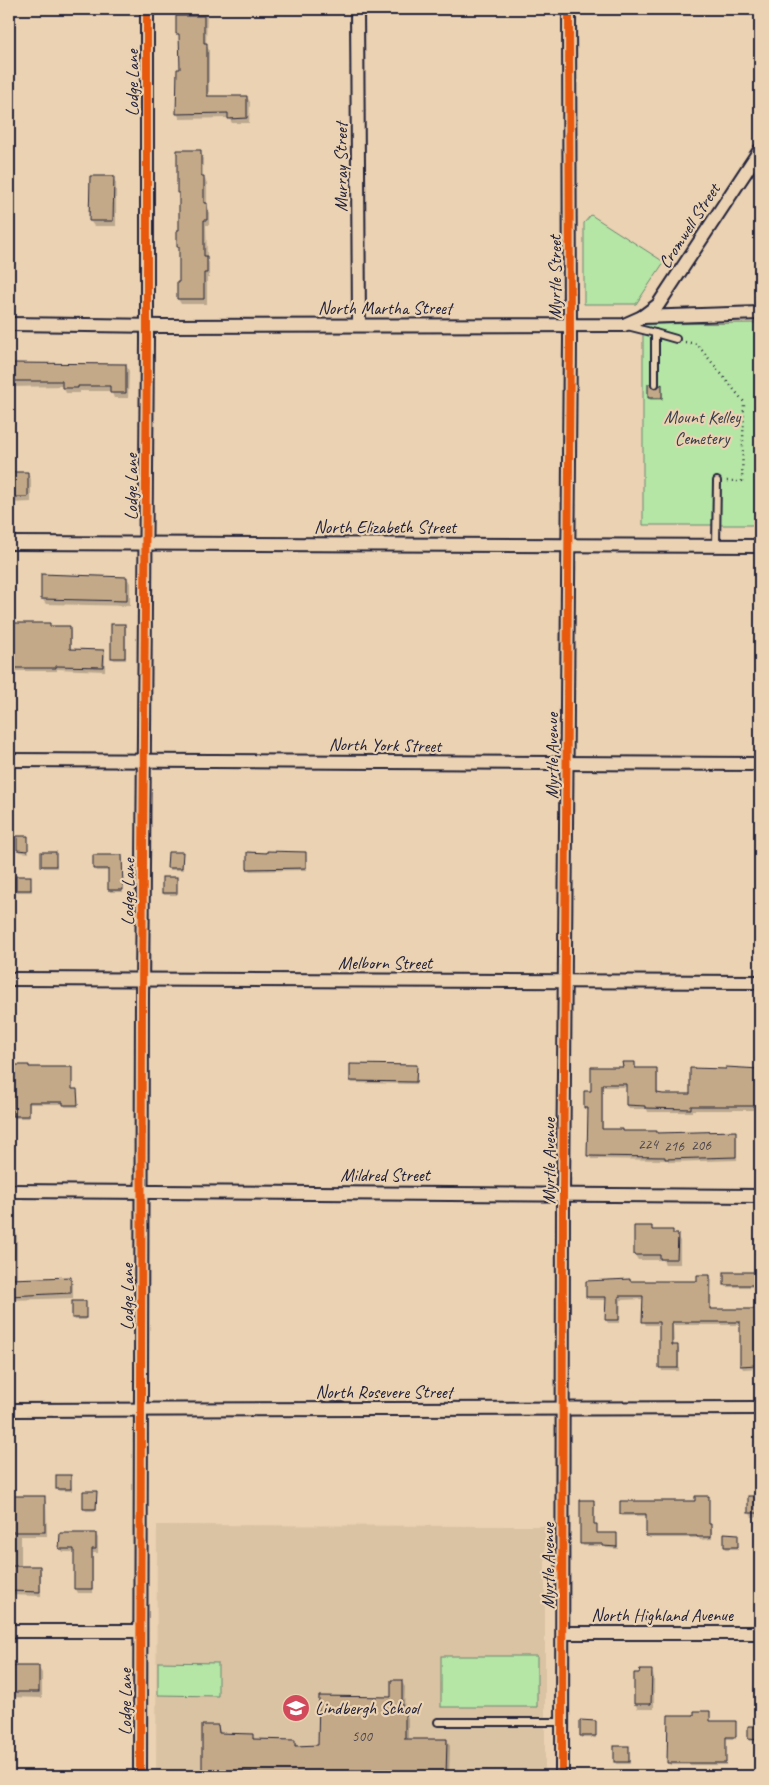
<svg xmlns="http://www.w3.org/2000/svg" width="769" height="1785" font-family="Caveat,sans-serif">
  <rect width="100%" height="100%" fill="#ead2b2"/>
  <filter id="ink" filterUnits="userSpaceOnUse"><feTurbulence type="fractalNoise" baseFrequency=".02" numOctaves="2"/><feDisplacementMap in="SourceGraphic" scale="10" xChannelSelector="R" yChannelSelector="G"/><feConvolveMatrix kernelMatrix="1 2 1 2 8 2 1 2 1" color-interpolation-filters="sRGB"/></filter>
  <g filter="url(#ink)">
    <!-- built -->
    <polygon fill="#dac3a3" points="157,1525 545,1526 545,1776 156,1776"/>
    <!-- green -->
    <g fill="#b5e6a5" stroke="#6c8470">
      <polygon points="591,215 664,262 636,304 584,304 584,223"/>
      <polygon points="760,323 760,525 643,525 643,324"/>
      <rect x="441" y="1656" width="96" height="51"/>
      <polygon points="158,1662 218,1663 218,1696 158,1695"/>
    </g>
    <!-- shadow -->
    <g fill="#0003">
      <polygon points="178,9 207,9 206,45 209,50 209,97 247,97 250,102 249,123 232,123 229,118 180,119 177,113 181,70 181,38 178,33"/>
      <polygon points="9,54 9,77 11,82 12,123 9,123"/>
      <polygon points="200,151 203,157 203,176 207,183 207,205 209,210 209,225 206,225 207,258 209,263 209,278 207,278 207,304 181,304 178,299 181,283 180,250 178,246 181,231 180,197 178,193"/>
      <polygon points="113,178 116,183 116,226 94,226 90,221"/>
      <polygon points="9,365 126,365 129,371 128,398 114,398 111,391 80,391 80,393 66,393 63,386 9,387"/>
      <polygon points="662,386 663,400 650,400 649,397 651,388 655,390"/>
      <polygon points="9,474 28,474 31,479 31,502 9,503"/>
      <polygon points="127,578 130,583 130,606 46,604 42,599"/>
      <polygon points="9,624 49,625 50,627 69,627 71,631 71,651 103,651 105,655 105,671 57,669 57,671 9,671"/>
      <polygon points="125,625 126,627 126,660 114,660 112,658"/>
      <polygon points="27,838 29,853 20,852 18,850"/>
      <polygon points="55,853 57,868 44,868 42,866"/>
      <polygon points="182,853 183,870 170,870 169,868"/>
      <polygon points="306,853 307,870 250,871 248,869"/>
      <polygon points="122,856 123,858 123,892 110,892 109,871 96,871 94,868"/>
      <polygon points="9,877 30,877 32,892 9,892"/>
      <polygon points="176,878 177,895 164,895 163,893"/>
      <polygon points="635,1063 637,1070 656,1070 658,1073 658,1094 691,1095 743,1071 760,1071 760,1110 692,1110 692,1112 648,1112 647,1109 629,1109 627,1105 627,1087 603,1087 603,1130 657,1134 735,1132 737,1136 737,1160 669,1162 668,1160 591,1159 589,1155 589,1112 585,1108 592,1092 592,1068 624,1068"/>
      <polygon points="9,1066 71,1068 72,1091 77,1091 78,1093 78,1107 65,1107 64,1104 30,1104 29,1118 15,1118 14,1111 9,1111"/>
      <polygon points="416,1066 417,1084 352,1083 351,1080"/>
      <polygon points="651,1227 653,1231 672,1231 675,1236 677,1236 680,1241 680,1264 665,1264 663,1260 638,1260 635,1255"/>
      <polygon points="9,1231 15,1231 17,1235 17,1280 71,1278 73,1283 73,1298 9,1300"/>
      <polygon points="725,1273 760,1273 760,1287 726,1287"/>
      <polygon points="710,1276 712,1280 711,1310 760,1309 760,1324 758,1324 758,1368 743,1369 741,1365 741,1325 673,1325 674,1346 677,1346 679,1349 679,1371 662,1371 661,1367 660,1325 646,1325 644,1322 644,1299 621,1300 620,1323 608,1323 606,1320 607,1300 589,1300 587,1297 631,1282 698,1282"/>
      <polygon points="85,1303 86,1320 75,1320 73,1317"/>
      <polygon points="70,1476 72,1491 59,1491 57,1489"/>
      <polygon points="96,1493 97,1511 86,1511 84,1508"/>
      <polygon points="9,1497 44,1497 46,1502 47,1536 21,1536 21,1567 39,1567 41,1571 41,1596 9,1595"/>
      <polygon points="749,1497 760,1498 760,1517 752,1517 749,1512"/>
      <polygon points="708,1498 709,1500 709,1525 712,1528 712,1539 700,1540 699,1538 649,1538 647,1516 622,1516 621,1514 696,1503"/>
      <polygon points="593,1502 595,1504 594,1526 597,1528 597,1534 617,1534 618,1549 606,1548 605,1546 583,1546 582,1543"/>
      <polygon points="96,1534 98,1538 98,1553 93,1553 93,1593 78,1593 76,1589 76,1552 63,1552 61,1548"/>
      <polygon points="737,1535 738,1549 726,1549 725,1546"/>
      <polygon points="9,1665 11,1667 38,1667 42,1673 42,1698 9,1697"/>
      <polygon points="651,1671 654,1677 654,1709 638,1709 635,1704"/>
      <polygon points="401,1681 405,1687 404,1711 408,1718 408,1740 447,1740 450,1746 449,1776 206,1776 203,1772 204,1726 218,1726 221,1734 252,1735 256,1741 294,1741 298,1747 319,1746 392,1698"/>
      <polygon points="709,1712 710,1722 735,1722 736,1724 736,1739 726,1739 726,1765 670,1765 668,1762 695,1716"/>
      <polygon points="581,1722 595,1722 596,1738 582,1738"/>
      <polygon points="749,1727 760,1728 760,1742 750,1741"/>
      <polygon points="628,1747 630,1764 616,1764 615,1761"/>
    </g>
    <!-- building -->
    <g fill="#c3a987" stroke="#22223b">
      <polygon points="176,16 204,16 204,43 207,43 207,96 247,96 247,118 228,119 228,113 176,114 177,69 180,69 179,34 176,34"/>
      <polygon points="177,150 201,150 201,176 204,176 204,203 207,203 207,220 204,220 204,256 207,256 207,273 204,273 204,299 177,299 177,282 179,282 179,247 177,247 177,230 179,230 179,193 177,193"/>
      <polygon points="90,176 114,176 113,221 89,221"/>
      <polygon points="13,363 126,364 126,393 110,393 110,386 78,386 78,388 62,388 62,381 13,381"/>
      <polygon points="648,384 650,384 651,387 655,389 662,384 662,398 648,398"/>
      <polygon points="11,472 28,472 28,497 10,497"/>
      <polygon points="41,574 127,577 127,601 41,599"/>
      <polygon points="9,623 50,623 50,626 70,626 70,649 104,650 103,667 56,666 56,668 9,668"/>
      <rect x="111" y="624" width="14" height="34"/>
      <polygon points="17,836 28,836 28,851 17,850"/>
      <polygon points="267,851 306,852 306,868 247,869 247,852 267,853"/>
      <rect x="41" y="852" width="15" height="14"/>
      <polygon points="168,852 183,852 182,868 167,868"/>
      <polygon points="93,855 122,855 123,890 108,890 108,869 93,869"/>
      <rect x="16" y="876" width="15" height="14"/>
      <rect x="162" y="877" width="15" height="16"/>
      <polygon points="622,1062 635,1062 635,1068 657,1068 657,1093 663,1094 690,1094 690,1068 726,1069 726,1067 760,1069 760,1106 691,1106 691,1109 645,1108 645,1106 626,1105 626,1084 602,1084 602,1129 623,1129 623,1131 657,1131 657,1133 736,1131 736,1157 665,1159 665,1157 587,1156 588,1108 584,1108 584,1091 591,1091 591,1067 623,1067"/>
      <polygon points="350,1064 417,1065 416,1082 350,1081"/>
      <polygon points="14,1065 29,1065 29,1067 72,1067 72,1089 77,1089 78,1105 63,1105 63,1102 29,1102 29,1116 12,1116"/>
      <polygon points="634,1226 652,1226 652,1230 673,1230 673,1234 678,1234 677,1259 660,1259 660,1255 634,1255"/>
      <rect x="724" y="1272" width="36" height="13"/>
      <polygon points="697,1275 710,1275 710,1309 760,1309 760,1321 757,1321 757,1365 740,1366 740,1322 672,1322 672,1345 678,1345 678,1368 659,1368 659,1322 642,1322 643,1296 619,1296 619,1320 605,1320 606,1297 586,1297 586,1281 630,1279 630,1281 697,1281"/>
      <polygon points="71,1277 71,1293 9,1296 9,1279"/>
      <rect x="72" y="1301" width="14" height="17"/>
      <rect x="56" y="1475" width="15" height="14"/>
      <polygon points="83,1491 97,1491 96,1509 83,1509"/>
      <rect x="9" y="1496" width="36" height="36"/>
      <polygon points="695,1496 709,1496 709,1524 711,1524 711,1537 697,1537 697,1536 646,1536 646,1514 620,1514 620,1501 695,1501"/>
      <rect x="748" y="1496" width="12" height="17"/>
      <polygon points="580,1500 594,1500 594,1524 597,1524 597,1533 617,1533 617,1547 603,1546 603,1544 580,1544"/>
      <polygon points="60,1533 96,1533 96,1549 92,1549 92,1589 74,1589 74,1549 59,1549"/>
      <polygon points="724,1533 738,1534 738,1547 724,1547"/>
      <polygon points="9,1566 40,1566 40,1592 9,1591"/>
      <rect x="9" y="1666" width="30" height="26"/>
      <polygon points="640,1670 652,1670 651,1704 634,1704 634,1673 639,1673"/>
      <polygon points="391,1680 402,1680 402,1711 405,1711 405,1739 447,1739 446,1776 252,1776 252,1772 202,1772 202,1725 218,1725 219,1733 253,1734 253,1739 295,1740 295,1746 318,1745 319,1696 391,1697"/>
      <polygon points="694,1711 710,1711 710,1721 736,1721 736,1737 726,1737 726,1763 667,1763 668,1715 694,1715"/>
      <polygon points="580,1720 596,1721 596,1736 580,1736"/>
      <polygon points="748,1726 760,1726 760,1740 748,1739"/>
      <rect x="614" y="1746" width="15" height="16"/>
    </g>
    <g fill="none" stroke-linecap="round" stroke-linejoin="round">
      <!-- lane casing -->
      <g stroke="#22223b" stroke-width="10">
        <g id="lane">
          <polyline points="627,326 655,333 655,384"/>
          <polyline points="655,333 676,339"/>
          <polyline points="716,546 717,481"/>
          <polyline points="438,1722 562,1722"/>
        </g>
      </g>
      <!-- street casing -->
      <g stroke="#22223b" stroke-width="16">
        <g id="street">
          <polyline points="357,9 359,325"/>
          <polyline points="642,317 658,305 760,150"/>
          <polyline points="9,324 162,326 624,325 642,317 760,313"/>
          <polyline points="9,543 760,546"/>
          <polyline points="9,760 760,764"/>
          <polyline points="9,979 760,982"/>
          <polyline points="9,1191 760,1196"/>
          <polyline points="9,1410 760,1408"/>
          <polyline points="9,1631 140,1631"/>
          <polyline points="563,1633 760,1633"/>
          <polyline points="140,1776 142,997 147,341 147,9"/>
          <polyline points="562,1776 563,1194 570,340 569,9"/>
        </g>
      </g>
      <!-- path -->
      <polyline stroke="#22223b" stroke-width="2.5" stroke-dasharray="1 4" stroke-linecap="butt" points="685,342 697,344 744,402 742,481 726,481"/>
      <!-- lane -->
      <use href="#lane" stroke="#ead2b2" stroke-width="6"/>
      <!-- street -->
      <use href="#street" stroke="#ead2b2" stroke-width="12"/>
      <!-- cycleway casing -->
      <g stroke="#ead2b2" stroke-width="11">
        <g id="cycleway">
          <polyline points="140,1776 142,997 147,341 147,9"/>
          <polyline points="562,1776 563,1194 570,340 569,9"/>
        </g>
      </g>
      <!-- cycleway -->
      <use href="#cycleway" stroke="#e8590c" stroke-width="8"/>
    </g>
  </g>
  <!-- icons -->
  <defs>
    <g id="school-disc" transform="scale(1.4375)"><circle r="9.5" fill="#d1495b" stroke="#ead2b2"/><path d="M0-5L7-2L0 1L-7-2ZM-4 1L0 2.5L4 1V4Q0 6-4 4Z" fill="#fff"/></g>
  </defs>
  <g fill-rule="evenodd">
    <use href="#school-disc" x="296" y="1708"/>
  </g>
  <g text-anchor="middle" stroke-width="4.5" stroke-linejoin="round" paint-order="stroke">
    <!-- number labels -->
    <g font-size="15" fill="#4a444e">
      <text x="648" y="1149">224</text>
      <text x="701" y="1150">206</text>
      <text x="674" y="1151">216</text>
      <text x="362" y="1741">500</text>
    </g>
    <!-- street labels -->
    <g font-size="18" fill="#22223b" stroke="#ead2b2">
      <text transform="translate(132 83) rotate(-90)" y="6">Lodge Lane</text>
      <text transform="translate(341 167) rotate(-90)" y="6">Murray Street</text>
      <text transform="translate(689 226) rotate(-57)" y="6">Cromwell Street</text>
      <text transform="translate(555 277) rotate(-90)" y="6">Myrtle Street</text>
      <text x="385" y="314">North Martha Street</text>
      <text transform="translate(131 487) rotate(-90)" y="6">Lodge Lane</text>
      <text x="385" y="533">North Elizabeth Street</text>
      <text transform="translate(385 745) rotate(1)" y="6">North York Street</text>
      <text transform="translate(552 756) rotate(-90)" y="6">Myrtle Avenue</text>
      <text transform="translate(128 892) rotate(-89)" y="6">Lodge Lane</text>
      <text x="385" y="969">Melborn Street</text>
      <text transform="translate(549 1161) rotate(-90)" y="6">Myrtle Avenue</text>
      <text x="385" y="1181">Mildred Street</text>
      <text transform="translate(127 1297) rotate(-90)" y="6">Lodge Lane</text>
      <text x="384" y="1398">North Rosevere Street</text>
      <text transform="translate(548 1566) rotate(-90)" y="6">Myrtle Avenue</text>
      <text x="662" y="1621">North Highland Avenue</text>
      <text transform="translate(125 1702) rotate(-90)" y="6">Lodge Lane</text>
    </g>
    <!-- park labels -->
    <g font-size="18" fill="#383f4b" stroke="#ead2b2">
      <text x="702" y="423">Mount Kelley<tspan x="702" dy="21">Cemetery</tspan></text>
    </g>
    <!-- poi labels -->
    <g font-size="18" fill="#22223b" stroke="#ead2b2" text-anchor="start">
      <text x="315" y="1714">Lindbergh School</text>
    </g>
  </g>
  <!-- margin -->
  <rect width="769" height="1785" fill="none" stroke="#ead2b2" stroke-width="30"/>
  <rect x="15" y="15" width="739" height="1755" fill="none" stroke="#22223b" stroke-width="2" filter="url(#ink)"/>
</svg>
